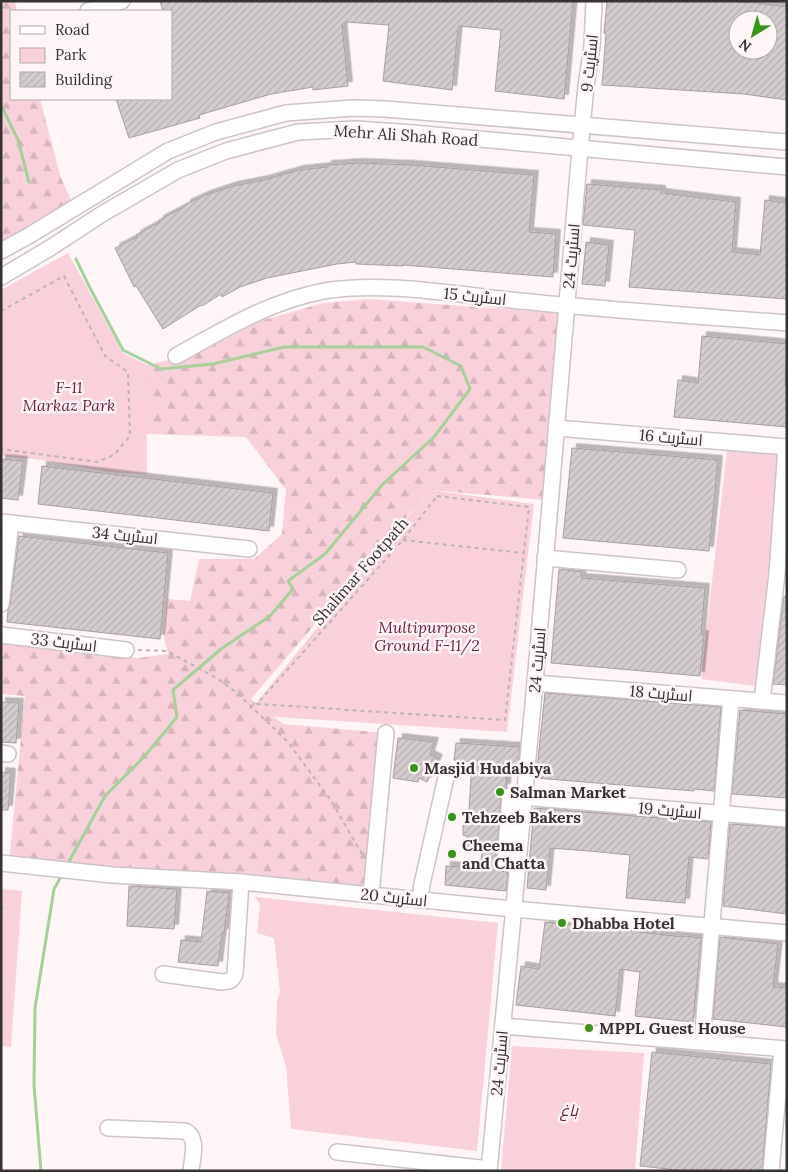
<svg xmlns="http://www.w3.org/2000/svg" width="788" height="1172" font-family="Lora,Cairo,serif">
  <defs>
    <pattern id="forest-firs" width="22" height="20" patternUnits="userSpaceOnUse" patternTransform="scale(1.25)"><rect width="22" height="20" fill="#fad1db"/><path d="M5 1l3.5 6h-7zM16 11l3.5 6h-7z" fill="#d7b4bc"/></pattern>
    <pattern id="building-hatch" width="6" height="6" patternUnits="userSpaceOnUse" patternTransform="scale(1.25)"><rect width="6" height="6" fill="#d4ccce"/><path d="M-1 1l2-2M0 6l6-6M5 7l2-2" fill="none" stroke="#b7b0b1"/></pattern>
    <filter id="shadow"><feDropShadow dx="4.5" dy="-4.5" stdDeviation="0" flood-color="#0004"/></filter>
  </defs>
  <rect width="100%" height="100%" fill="#fef5f7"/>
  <!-- forest -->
  <g fill="url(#forest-firs)">
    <polygon points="1,1 15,1 17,11 11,11 11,99 40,99 61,178 71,200 1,248"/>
    <polygon points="369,299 559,313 544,500 430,490 251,699 283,724 386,733 371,895 9,863 25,696 1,694 1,643 138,658 168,654 164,637 167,599 190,601 199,559 254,559 282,534 286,490 246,437 146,434 147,365 197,354 257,322 323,303"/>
  </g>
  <!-- park -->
  <g fill="#fad1db">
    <path d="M 68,253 L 123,353 L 147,365 C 148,402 146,437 147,474 L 109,472 L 35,459 L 1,456 L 1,290 Z"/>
    <polygon points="727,450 782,456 755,686 701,679"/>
    <polygon points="430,490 534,504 507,732 246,715"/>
    <polygon points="1,889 22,891 11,1047 1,1046"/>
    <polygon points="255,897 498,923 477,1151 291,1129 286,1067 276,1034 277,1000 280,992 274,938 257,933 260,904"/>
    <polygon points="512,1046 644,1053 635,1171 501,1171"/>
  </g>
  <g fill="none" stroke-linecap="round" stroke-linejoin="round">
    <!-- stream -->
    <g stroke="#a3d298" stroke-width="3">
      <polyline points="1,105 18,140 29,182"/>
      <polyline points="67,865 105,796 144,757 177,717 173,690 221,649 270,616 293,589 288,581 325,554 383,484 434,437 470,389 461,366 423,347 284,347 213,364 161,369 123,350 89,286 76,259"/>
      <polyline points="41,1171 34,1085 35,1008 54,889 62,875"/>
    </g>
  </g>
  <!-- building -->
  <g fill="url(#building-hatch)" stroke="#a69ea0" fill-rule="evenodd" filter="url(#shadow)">
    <polygon points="160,1 573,1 564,99 495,91 501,30 459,26 458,28 452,90 383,81 389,25 346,22 346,24 342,24 348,86 313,90 313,87 271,94 199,115 200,118 129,138 116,99 171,99 171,11 163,11"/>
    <path d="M 607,1 L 729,1 L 750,3 L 750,2 L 787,7 L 787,100 L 744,94 L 602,85 L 606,34 L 604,33 ZM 738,20 L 768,20 L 768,55 L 738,52 Z"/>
    <polygon points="359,163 411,165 534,175 529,232 556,234 553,277 403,265 403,266 356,264 356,262 337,264 267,278 240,287 222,297 221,294 202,306 201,305 163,329 136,286 134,287 115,248 137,237 136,235 160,222 159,220 186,206 186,204 206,195 233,186 264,180 299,170 327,167 327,165"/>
    <polygon points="587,184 661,190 661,193 736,202 732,252 760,255 765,200 787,203 787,299 629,287 635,230 583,225"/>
    <polygon points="586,242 609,245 605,286 582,284"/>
    <polygon points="702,336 787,344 785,385 787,385 787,427 674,417 678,380 698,383"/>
    <polygon points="572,448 718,460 709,551 563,538"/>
    <polygon points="1,459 23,461 18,500 1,498"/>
    <polygon points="42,466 273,493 269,531 38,504"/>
    <polygon points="19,536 168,553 160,639 7,622 8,610 10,605"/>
    <polygon points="559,569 582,572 581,578 705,588 701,635 704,635 700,676 551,663"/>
    <polygon points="784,596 787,597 787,685 773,684"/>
    <polygon points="545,693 721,707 714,791 694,789 694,791 536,778"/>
    <polygon points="1,702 19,703 16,743 1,742"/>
    <polygon points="740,710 787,714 787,798 732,794"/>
    <polygon points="398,738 434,742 430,755 438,759 427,782 419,778 418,782 393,778"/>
    <polygon points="456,743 520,747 518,766 507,765 506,788 503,788 501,795 496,860 499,867 498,871 508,872 506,891 445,885 446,866 480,868 483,845 466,846 467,836 463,835 463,825 468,825 472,762 454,760"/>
    <polygon points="1,772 11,773 8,810 1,810"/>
    <polygon points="534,808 711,822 708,859 689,857 685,903 626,898 630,855 589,851 550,848 546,890 527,888"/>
    <polygon points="730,824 787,828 787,914 723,906"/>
    <polygon points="129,886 177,889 174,929 127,926"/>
    <polygon points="207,891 229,893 224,933 222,933 218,966 178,962 181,940 201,942"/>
    <polygon points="545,922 684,937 684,936 701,938 693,1022 635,1016 640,972 620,969 615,1016 516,1005 521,966 539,969"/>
    <polygon points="720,937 778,944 773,987 787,988 787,1027 713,1019"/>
    <polygon points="652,1052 771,1064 762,1171 686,1171 640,1166"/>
  </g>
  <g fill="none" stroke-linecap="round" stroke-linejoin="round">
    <!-- minor casing -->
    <g stroke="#ccc4c6" stroke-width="18">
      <g id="minor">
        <polyline points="88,11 122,1"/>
        <polyline points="1,251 30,235 168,151 216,132 286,113 353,108 385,109 787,142"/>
        <polyline points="1,277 50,248 102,214 178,170 226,151 298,132 356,129 413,133 787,167"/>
        <path d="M 176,356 C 223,330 270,301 324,291 C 385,281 458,295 520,301 C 609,310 698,316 787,323"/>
        <polyline points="556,428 787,447"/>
        <polyline points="1,522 249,549"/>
        <polyline points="545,558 678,570"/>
        <polyline points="1,604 11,523"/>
        <polyline points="1,635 126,650"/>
        <polyline points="535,683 787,703"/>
        <polyline points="762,701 777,574 786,447"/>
        <polyline points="1,753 8,754"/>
        <polyline points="517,861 505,860 510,796 787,819"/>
        <polyline points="1,863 112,875 241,882 513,909 787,933"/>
        <polyline points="371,895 386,733"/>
        <polyline points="420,899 422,884 447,773"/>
        <path d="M 163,974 L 222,982 C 230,981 232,981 235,974 L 241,882"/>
        <polyline points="503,1026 787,1049"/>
        <polyline points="702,1041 731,699"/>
        <path d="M 108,1128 L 185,1131 C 199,1137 192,1158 191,1171"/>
        <polyline points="337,1152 489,1169"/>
        <polyline points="489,1171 535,683 580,149 586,86 592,46 594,1"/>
        <polyline points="771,1171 782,1049"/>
      </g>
    </g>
    <!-- path -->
    <g stroke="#bab3b4" stroke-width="2" stroke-dasharray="4 4" stroke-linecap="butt">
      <polyline points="1,311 64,276 105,356 128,372 130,436 114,455 97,462 1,449"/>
      <polygon points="437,496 529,507 505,720 257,704 403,540"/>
      <polyline points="403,540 524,553"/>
      <polyline points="138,650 167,651 218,679 237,693 287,741 330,799 362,854"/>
      <polyline points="1,905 3,909 1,917"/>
    </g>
    <!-- minor -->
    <use href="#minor" stroke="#fff" stroke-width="15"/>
  </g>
  <!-- markers -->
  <g fill="#359616" stroke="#fef5f7" stroke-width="2">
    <circle cx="414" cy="768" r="5"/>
    <circle cx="500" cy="792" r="5"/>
    <circle cx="452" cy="817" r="5"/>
    <circle cx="452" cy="854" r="5"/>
    <circle cx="562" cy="923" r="5"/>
    <circle cx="589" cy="1028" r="5"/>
  </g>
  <g text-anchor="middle" stroke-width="5" stroke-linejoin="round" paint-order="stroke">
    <!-- street labels -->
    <g font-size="16" fill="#353232" stroke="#fef5f7">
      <text transform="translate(589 63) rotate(-84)" y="6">اسٹریٹ 9</text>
      <text transform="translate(406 135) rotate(4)" y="6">Mehr Ali Shah Road</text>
      <text transform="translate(571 256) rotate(-85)" y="6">اسٹریٹ 24</text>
      <text transform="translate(475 296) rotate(6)" y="6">اسٹریٹ 15</text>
      <text transform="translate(671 437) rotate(5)" y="6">اسٹریٹ 16</text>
      <text transform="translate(125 535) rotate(6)" y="6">اسٹریٹ 34</text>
      <text transform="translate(360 571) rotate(-49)" y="6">Shalimar Footpath</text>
      <text transform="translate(64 642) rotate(7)" y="6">اسٹریٹ 33</text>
      <text transform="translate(537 660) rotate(-85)" y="6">اسٹریٹ 24</text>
      <text transform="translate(661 693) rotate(5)" y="6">اسٹریٹ 18</text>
      <text transform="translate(670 810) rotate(5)" y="6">اسٹریٹ 19</text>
      <text transform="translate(394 897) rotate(6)" y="6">اسٹریٹ 20</text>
      <text transform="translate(499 1063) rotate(-85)" y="6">اسٹریٹ 24</text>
    </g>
    <!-- park labels -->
    <g font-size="16" font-style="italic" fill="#721b3d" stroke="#fef5f7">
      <text x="69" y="393">F-11<tspan x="69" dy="18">Markaz Park</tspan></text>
      <text x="427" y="633">Multipurpose<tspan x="427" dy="18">Ground F-11/2</tspan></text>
      <text x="569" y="1116">باغ</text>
    </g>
    <!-- poi labels -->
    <g font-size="16" font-weight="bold" fill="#353232" stroke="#fef5f7" text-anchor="start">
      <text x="424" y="774">Masjid Hudabiya</text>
      <text x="510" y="798">Salman Market</text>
      <text x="462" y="823">Tehzeeb Bakers</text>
      <text x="462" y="851">Cheema<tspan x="462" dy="18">and Chatta</tspan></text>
      <text x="572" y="929">Dhabba Hotel</text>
      <text x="599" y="1034">MPPL Guest House</text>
    </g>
  </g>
  <!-- border -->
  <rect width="788" height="1172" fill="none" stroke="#353232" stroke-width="5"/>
  <!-- legend -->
  <rect x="10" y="10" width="162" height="90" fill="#fef5f7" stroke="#aea7a8"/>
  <rect x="20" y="26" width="25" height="8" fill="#ffffff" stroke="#aea7a8"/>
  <text x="55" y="35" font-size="15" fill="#353232">Road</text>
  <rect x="20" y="48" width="25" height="15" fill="#fad1db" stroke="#aea7a8"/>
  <text x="55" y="60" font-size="15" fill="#353232">Park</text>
  <rect x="20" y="72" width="25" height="15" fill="url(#building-hatch)" stroke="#aea7a8"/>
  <text x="55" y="85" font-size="15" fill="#353232">Building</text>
  <!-- north arrow -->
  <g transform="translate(753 35) rotate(217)"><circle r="24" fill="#fef5f7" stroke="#aea7a8"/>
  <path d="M0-4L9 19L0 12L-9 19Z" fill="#359616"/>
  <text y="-8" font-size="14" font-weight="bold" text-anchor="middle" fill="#353232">N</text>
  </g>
</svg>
